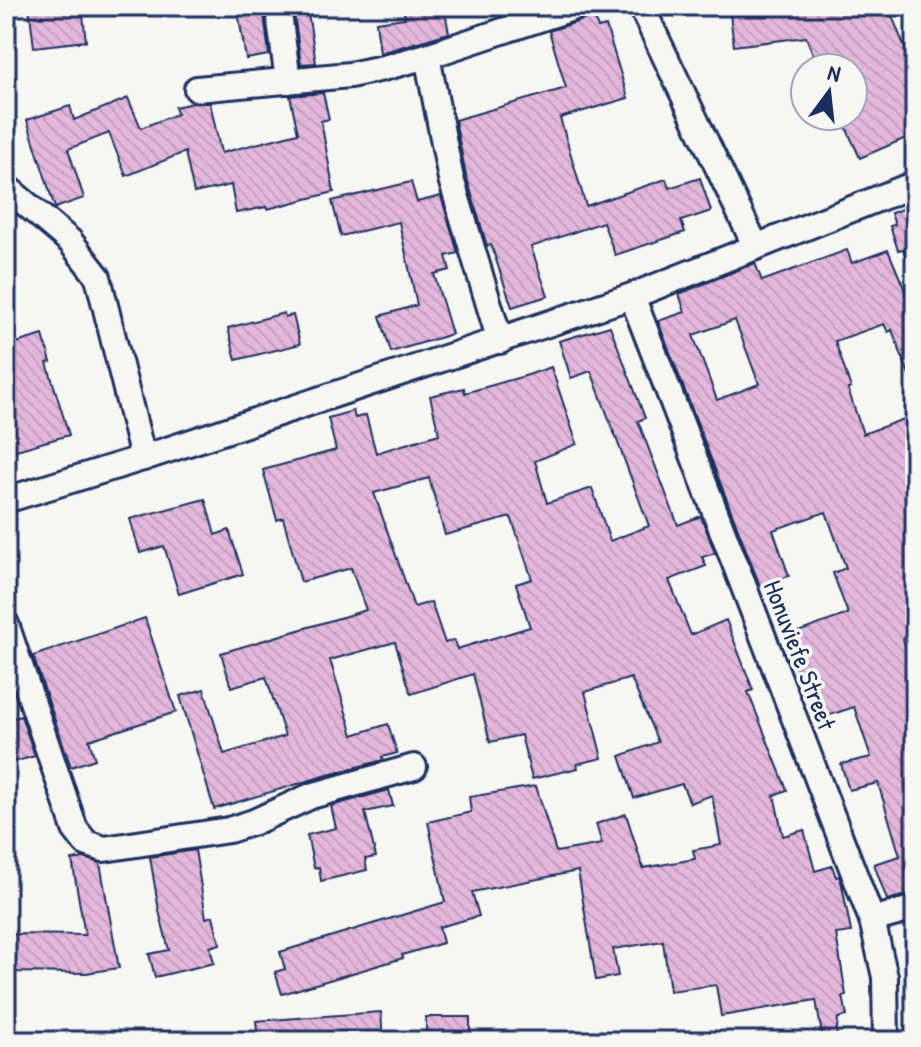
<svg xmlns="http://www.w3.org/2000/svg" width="921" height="1047" font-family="'Patrick Hand',sans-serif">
  <defs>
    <pattern id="building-back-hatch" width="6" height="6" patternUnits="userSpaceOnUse" patternTransform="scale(2)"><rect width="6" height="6" fill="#e3b7db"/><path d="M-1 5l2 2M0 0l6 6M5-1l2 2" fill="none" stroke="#c29ebe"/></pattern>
  </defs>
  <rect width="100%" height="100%" fill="#f6f6f2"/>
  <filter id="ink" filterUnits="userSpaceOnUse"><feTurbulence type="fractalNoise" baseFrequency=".0125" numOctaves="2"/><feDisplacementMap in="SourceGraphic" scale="16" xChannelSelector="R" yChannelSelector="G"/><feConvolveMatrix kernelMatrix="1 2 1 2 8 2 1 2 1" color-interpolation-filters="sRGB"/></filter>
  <g filter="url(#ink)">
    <!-- building -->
    <g fill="url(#building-back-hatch)" stroke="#1b2f5e" stroke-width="2" fill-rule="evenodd">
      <polygon points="29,6 82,6 86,41 34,47"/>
      <polygon points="237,6 263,6 269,55 246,59"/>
      <polygon points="293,6 307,6 316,63 301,64"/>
      <polygon points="403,6 444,6 449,33 380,53 376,22 405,18"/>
      <polygon points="729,6 888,6 915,73 915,134 860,158 844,123 853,119 853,68 819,68 806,37 734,46"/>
      <polygon points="592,11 598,28 606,26 628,98 560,118 586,206 666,179 669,188 700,178 711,211 681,221 685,232 615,255 603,222 531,247 548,296 512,307 491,245 487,246 466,175 455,120 566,88 549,31 583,20 589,16"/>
      <polygon points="323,93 329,119 321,121 334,192 267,209 266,207 236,213 231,185 194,193 185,152 126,176 109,133 68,149 84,198 55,208 27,120 70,106 74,120 128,98 141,128 177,114 175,107 193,103 210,103 221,153 298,133 290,96"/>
      <polygon points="411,182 417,202 441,196 458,253 446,256 450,270 434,274 452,334 391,352 380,316 417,305 399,222 341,236 332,201"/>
      <polygon points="915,204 915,272 911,272 903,249 898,250 890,226 895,225 891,213"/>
      <path d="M 847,250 L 852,263 L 888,250 L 915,314 L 915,384 L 913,385 L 892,330 L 888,332 L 884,324 L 835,341 L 851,388 L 848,389 L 863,434 L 915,415 L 915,635 L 903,639 L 915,671 L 915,888 L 912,888 L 914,893 L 887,900 L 874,864 L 900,856 L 878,783 L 849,790 L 841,764 L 871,757 L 854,707 L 818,719 L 803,679 L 800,680 L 784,637 L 848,614 L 833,573 L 846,568 L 826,512 L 773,530 L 789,576 L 760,586 L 658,321 L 685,312 L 679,294 L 755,263 L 762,281 ZM 735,320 L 759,384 L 717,400 L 693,335 Z"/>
      <polygon points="284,313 285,317 293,315 300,344 236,360 228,328"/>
      <path d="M 610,326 L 645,418 L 638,421 L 678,525 L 701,516 L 715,553 L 702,557 L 706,566 L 669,580 L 691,635 L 726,620 L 753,690 L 748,692 L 787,790 L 774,795 L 783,836 L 804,830 L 815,871 L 832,866 L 836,877 L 839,876 L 842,885 L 851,932 L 836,934 L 846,995 L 843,996 L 847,1016 L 838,1018 L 836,1041 L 823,1041 L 816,1000 L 721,1016 L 716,985 L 670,991 L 663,941 L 613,949 L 618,976 L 596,980 L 578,871 L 472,892 L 479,916 L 439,927 L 443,943 L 402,955 L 403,958 L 282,994 L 275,972 L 285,969 L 280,952 L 445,902 L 428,822 L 471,812 L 469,797 L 536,786 L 556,852 L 602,844 L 596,824 L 626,814 L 643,868 L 695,859 L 693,850 L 721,845 L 712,795 L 690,803 L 682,784 L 634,798 L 620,756 L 658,742 L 631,678 L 585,692 L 602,758 L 577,764 L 578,768 L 532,779 L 521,735 L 490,742 L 473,674 L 411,694 L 395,642 L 330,660 L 353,735 L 388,724 L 397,753 L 382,757 L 383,760 L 324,776 L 214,809 L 180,696 L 204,689 L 224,754 L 285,736 L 266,677 L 231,687 L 221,653 L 366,610 L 351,568 L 301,582 L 283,518 L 277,520 L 263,470 L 336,450 L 328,418 L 353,411 L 355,418 L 366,415 L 376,453 L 439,434 L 430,396 L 464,388 L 465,393 L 528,375 L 551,367 L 577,444 L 535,461 L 547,503 L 592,488 L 610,541 L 649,526 L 591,371 L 571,378 L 559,341 ZM 429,478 L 445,535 L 511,517 L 532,579 L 516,584 L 530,627 L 457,649 L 454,640 L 445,643 L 431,602 L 414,607 L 374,493 Z"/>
      <polygon points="43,335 51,362 47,363 69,435 6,453 6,346"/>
      <polygon points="205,499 215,535 229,530 243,574 179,594 164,546 140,553 130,519"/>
      <polygon points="145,618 176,712 89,740 95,759 71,767 33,656"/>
      <polygon points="21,716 35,756 6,764 6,720"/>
      <polygon points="389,790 393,806 365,812 376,857 365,859 367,870 321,881 319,867 314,868 307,835 336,828 331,806"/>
      <polygon points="195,850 206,918 213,916 220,944 210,947 214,963 155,977 149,954 169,950 159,911 150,857"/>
      <polygon points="84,858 100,863 119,968 86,973 6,972 6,934 85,935 72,860"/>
      <polygon points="381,1012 383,1041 258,1041 256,1021"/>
      <rect x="426" y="1017" width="44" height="24"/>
    </g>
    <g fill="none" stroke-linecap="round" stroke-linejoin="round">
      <!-- minor casing -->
      <g stroke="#1b2f5e" stroke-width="30">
        <g id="minor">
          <polyline points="278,6 288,81"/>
          <polyline points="641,6 756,247"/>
          <polyline points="427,56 451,179 500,341"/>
          <polyline points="197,89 350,75 383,68 427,56 578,6"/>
          <polyline points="6,187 70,241 98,277 143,458"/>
          <polyline points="632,296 872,920 885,977 886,1041"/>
          <polyline points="6,500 143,458 632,296 915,184"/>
          <polyline points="6,624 75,829 86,843 104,849 229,830 254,822 311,796 414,767"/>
          <polyline points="872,920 915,908"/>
        </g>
      </g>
      <!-- minor -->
      <use href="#minor" stroke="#f6f6f2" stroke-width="24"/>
    </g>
  </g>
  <g text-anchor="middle" stroke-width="7" stroke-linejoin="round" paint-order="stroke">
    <!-- street labels -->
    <g font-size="26" fill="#1b2f5e" stroke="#f6f6f2">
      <text transform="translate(800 655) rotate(69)" y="9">Honuviefe Street</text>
    </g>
  </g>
  <!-- margin -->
  <rect width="921" height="1047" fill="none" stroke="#f6f6f2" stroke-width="32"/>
  <rect x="16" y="16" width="889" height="1015" fill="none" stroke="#1b2f5e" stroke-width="3" filter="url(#ink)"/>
  <!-- north arrow -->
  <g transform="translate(829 92) rotate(15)"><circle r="38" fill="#f6f6f2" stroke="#9ea6b7" stroke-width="2"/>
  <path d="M0-6L14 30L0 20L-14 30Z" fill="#1b2f5e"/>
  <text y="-12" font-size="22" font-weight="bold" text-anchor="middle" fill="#1b2f5e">N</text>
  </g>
</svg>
